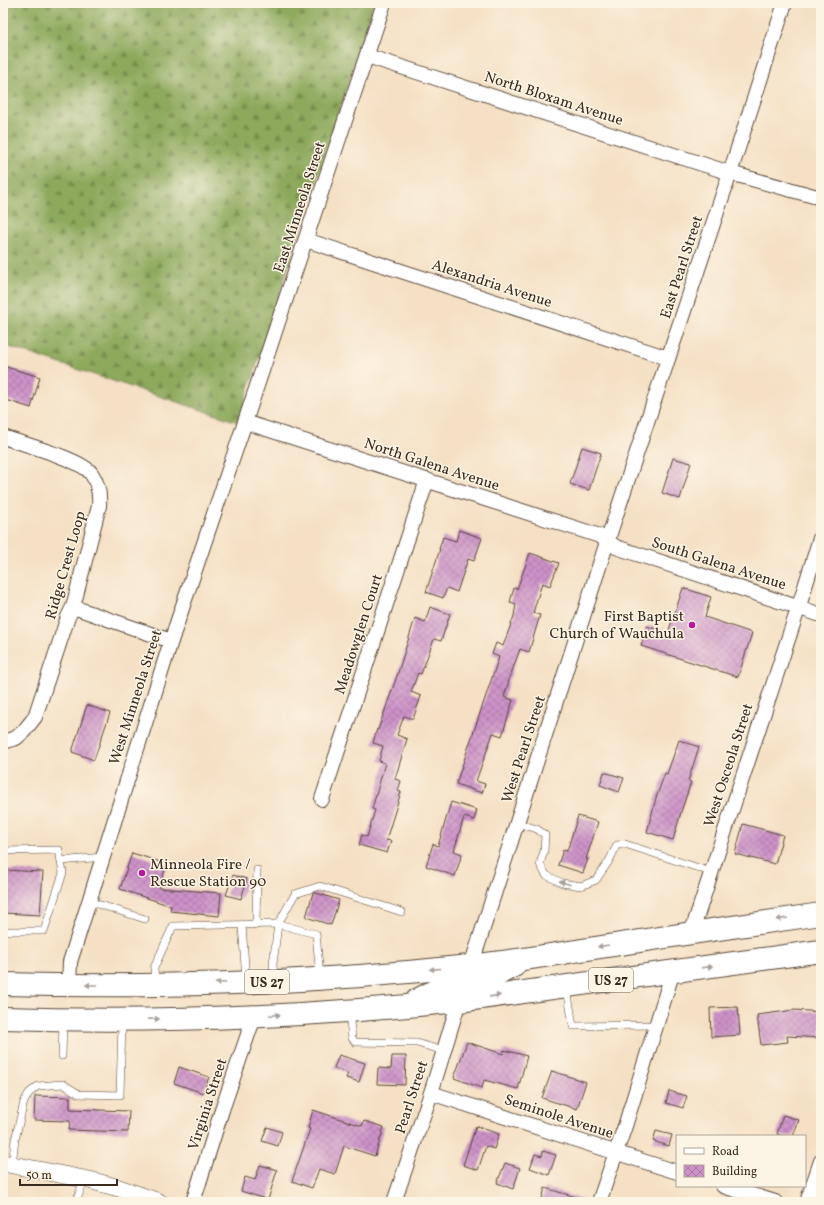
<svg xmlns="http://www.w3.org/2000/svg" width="824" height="1205" font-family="Vollkorn,serif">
  <defs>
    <pattern id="forest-firs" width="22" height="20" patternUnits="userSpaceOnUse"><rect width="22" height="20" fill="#8da95b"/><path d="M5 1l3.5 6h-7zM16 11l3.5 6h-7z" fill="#748a4b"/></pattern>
    <pattern id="building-cross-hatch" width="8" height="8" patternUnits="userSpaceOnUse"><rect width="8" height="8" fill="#cd93c9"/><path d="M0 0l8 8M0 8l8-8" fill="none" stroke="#a878a3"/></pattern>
  </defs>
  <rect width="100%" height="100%" fill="#fcf5e5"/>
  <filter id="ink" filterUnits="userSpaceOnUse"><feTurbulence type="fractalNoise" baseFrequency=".025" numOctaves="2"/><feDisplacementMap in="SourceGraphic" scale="8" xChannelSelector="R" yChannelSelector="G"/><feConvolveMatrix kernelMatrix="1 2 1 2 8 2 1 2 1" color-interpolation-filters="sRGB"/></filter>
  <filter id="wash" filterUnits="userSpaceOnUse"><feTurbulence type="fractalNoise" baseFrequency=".012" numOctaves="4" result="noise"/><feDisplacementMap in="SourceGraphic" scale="16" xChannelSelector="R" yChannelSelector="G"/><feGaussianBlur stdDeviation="0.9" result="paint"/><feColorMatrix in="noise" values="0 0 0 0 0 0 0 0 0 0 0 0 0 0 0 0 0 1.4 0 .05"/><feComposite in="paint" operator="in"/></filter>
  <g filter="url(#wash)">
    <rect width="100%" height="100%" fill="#f5e0c5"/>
    <!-- forest -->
    <polygon fill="url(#forest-firs)" stroke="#646a3c" points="3,3 374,3 238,422 3,345"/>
    <g id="blocks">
      <!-- building -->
      <g fill="url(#building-cross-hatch)">
        <polygon points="3,366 40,377 31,408 3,399"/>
        <polygon points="582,447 601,453 589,490 570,484"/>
        <polygon points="673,458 691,463 680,499 662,493"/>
        <polygon points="459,530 482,538 474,561 468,559 457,592 447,588 443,598 426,592 440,549 439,549 443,537 456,541"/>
        <polygon points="530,553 559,563 550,586 542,583 533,613 540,615 529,652 520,649 510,677 504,697 513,700 502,736 493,733 476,781 485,784 482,793 456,784 499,657 492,654 496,643 503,646 514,616 516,604 510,602 514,588 517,589"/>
        <polygon points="683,588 711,597 705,617 752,633 738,677 641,646 647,626 668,633"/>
        <polygon points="430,607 450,614 441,641 434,639 421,674 418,673 411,692 421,696 413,719 404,716 397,735 407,739 395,779 401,781 398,791 401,792 386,840 391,841 387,853 359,845 362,835 367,837 375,810 372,809 385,763 379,761 383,746 373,743 377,729 378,730 397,676 415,618 425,622"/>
        <polygon points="87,705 110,713 94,760 72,752"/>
        <polygon points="679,740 699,747 688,781 691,782 681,812 673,840 647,832 656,798 665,773 667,774"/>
        <polygon points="604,772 624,778 619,792 600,785"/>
        <polygon points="451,802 477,810 474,820 464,817 454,851 462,854 455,876 426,866 433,844 438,846"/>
        <polygon points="578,816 598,822 586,859 588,859 583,873 558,865 563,850 567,851"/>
        <polygon points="743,824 783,835 775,864 735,854"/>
        <polygon points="132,853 167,864 159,888 221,893 219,916 170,911 171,906 120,889"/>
        <polygon points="3,870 43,872 40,915 3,913"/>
        <polygon points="233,875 247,879 241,899 226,895"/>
        <polygon points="313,893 316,893 339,900 331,925 306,917"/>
        <polygon points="738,1007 740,1035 711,1037 710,1008"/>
        <polygon points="795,1010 821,1012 821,1038 787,1036 788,1042 761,1045 757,1015"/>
        <polygon points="467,1042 503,1054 504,1050 527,1056 518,1089 484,1080 482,1088 454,1078"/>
        <polygon points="339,1055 365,1063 359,1082 346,1078 348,1073 334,1068"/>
        <polygon points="392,1056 406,1056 405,1085 377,1084 378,1068 391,1069"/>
        <polygon points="179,1067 209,1077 203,1093 174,1083"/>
        <polygon points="552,1071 586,1082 577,1109 542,1098"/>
        <polygon points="669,1091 687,1096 683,1108 666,1103"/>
        <polygon points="35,1096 70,1097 70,1109 129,1111 128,1132 69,1130 70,1121 34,1120"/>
        <polygon points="313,1110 362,1126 364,1121 384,1127 375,1156 344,1146 335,1174 319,1169 312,1188 292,1181 310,1129 308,1128"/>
        <polygon points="783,1115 799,1120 793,1136 783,1136 777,1134"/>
        <polygon points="476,1126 499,1134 494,1149 486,1146 478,1170 463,1165"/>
        <polygon points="267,1127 282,1132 278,1146 262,1141"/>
        <polygon points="656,1131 672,1135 669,1146 653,1141"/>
        <polygon points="543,1151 556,1155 549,1175 530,1168 535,1154 542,1156"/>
        <polygon points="505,1163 520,1168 513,1189 497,1183"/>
        <polygon points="260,1165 277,1170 268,1200 241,1191 245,1177 255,1180"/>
        <polygon points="545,1188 583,1199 583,1202 541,1202"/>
      </g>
    </g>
  </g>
  <g filter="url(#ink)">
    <use href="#blocks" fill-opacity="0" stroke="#574537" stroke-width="1"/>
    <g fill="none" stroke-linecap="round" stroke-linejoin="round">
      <!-- service casing -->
      <g stroke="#574537" stroke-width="8">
        <g id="service">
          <polyline points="517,823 537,829 545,835 544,851 540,864 546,875 562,883 581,886 596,880 609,861 617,845 625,844 711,872"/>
          <polyline points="3,851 59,850 63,873 44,931 3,931"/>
          <polyline points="61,861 102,857"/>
          <polyline points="88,901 145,919"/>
          <polyline points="242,925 246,980"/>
          <polyline points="256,925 257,870"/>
          <polyline points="274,980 273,964 278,924 295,894 320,886 402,912"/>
          <polyline points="155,983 154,968 173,926 278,924 316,934 320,976"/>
          <polyline points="567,988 573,1026 657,1025"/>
          <polyline points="349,1014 352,1038 355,1042 417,1043 444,1051"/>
          <polyline points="62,1056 63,1022"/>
          <polyline points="12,1164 15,1140 24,1102 29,1093 38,1086 63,1084 79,1094 120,1095 122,1022"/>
          <polyline points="76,1202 84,1180"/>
        </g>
      </g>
      <!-- minor casing -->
      <g stroke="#574537" stroke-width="16">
        <g id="minor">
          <polyline points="367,56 730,173 821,198"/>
          <polyline points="306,240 668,358"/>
          <polyline points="245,422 600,536 616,547 821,615"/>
          <path d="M 3,437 C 23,444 80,459 91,473 C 98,483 100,495 99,506 L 73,607 L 68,617 L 35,717 L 24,731 L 16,738 L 3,742"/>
          <polyline points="73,607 171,641"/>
          <polyline points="322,799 427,480"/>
          <polyline points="691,934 799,606 821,535"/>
          <polyline points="471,966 607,542 730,173 785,3"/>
          <polyline points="69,985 70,962 171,641 245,422 384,3"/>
          <polyline points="431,1093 567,1137 677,1172"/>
          <polyline points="723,1186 775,1202"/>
          <polyline points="193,1202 222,1110 254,1017"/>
          <polyline points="394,1202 431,1093 459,1001"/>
          <polyline points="599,1202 626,1123 673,971"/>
          <polyline points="807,1202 821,1161"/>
        </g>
      </g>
      <!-- tertiary casing -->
      <g stroke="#574537" stroke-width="18">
        <polyline id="tertiary" points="3,1163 89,1180 119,1188 159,1202"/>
      </g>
      <!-- trunk casing -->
      <g stroke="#574537" stroke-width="24">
        <g id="trunk">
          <path d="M 3,984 C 159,988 315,983 469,966 C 509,962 549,955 588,949 C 666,937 743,925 821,914"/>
          <polyline points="417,1000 442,987 457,978 471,966"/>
          <path d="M 459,1001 C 476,986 494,976 514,966"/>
          <path d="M 3,1018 C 155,1023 307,1017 459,1001 L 821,951"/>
        </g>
      </g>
      <!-- service -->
      <use href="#service" stroke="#fff" stroke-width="7"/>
      <!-- minor -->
      <use href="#minor" stroke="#fff" stroke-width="14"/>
      <!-- tertiary -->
      <use href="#tertiary" stroke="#fff" stroke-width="17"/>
      <!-- trunk -->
      <use href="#trunk" stroke="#fff" stroke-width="22"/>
    </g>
    <!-- one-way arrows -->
    <defs><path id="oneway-solid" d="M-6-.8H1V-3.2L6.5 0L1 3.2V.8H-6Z"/></defs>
    <g fill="#a79f9a">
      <use href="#oneway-solid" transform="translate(565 883) rotate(-164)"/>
      <use href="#oneway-solid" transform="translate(782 919) rotate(171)"/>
      <use href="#oneway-solid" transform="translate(603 946) rotate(171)"/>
      <use href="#oneway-solid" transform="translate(707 967) rotate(-8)"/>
      <use href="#oneway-solid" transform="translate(435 969) rotate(175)"/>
      <use href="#oneway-solid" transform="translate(221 983) rotate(178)"/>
      <use href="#oneway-solid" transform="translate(91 985) rotate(180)"/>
      <use href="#oneway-solid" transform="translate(495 996) rotate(-8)"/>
      <use href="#oneway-solid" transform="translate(275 1015) rotate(-3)"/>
      <use href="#oneway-solid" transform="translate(154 1019) rotate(-1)"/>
    </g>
  </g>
  <!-- markers -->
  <g fill="#b5179e" stroke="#fcf5e5" stroke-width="1.5">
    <circle cx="692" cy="625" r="4"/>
    <circle cx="142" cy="873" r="4"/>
  </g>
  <g text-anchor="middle" stroke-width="3" stroke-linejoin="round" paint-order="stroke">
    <!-- shield labels -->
    <g fill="#fcf5e5" stroke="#75675a" stroke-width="1">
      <rect x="589" y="968" width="44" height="24" rx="3"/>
      <rect x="245" y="970" width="44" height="24" rx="3"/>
    </g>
    <g font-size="14" font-weight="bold" fill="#3b2a1e">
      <text x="611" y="985">US 27</text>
      <text x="267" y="987">US 27</text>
    </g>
    <!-- street labels -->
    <g font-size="15" fill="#3b2a1e" stroke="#fcf5e5">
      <text transform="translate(554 98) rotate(18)" y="5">North Bloxam Avenue</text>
      <text transform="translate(299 207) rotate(-72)" y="5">East Minneola Street</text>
      <text transform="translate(681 267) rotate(-72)" y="5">East Pearl Street</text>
      <text transform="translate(492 283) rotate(18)" y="5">Alexandria Avenue</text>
      <text transform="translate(432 464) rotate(18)" y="5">North Galena Avenue</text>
      <text transform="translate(719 563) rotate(18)" y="5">South Galena Avenue</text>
      <text transform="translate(65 565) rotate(-74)" y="5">Ridge Crest Loop</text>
      <text transform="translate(358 634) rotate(-72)" y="5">Meadowglen Court</text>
      <text transform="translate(135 697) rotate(-72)" y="5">West Minneola Street</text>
      <text transform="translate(523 749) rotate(-72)" y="5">West Pearl Street</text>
      <text transform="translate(728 765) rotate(-72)" y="5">West Osceola Street</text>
      <text transform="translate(411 1097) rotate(-72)" y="5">Pearl Street</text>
      <text transform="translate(207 1104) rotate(-72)" y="5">Virginia Street</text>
      <text transform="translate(559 1116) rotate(18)" y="5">Seminole Avenue</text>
    </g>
    <!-- poi labels -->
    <g font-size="15" fill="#3b2a1e" stroke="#fcf5e5" text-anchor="end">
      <text x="684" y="621">First Baptist<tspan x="684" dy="17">Church of Wauchula</tspan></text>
      <text x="150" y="869" text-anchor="start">Minneola Fire /<tspan x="150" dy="17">Rescue Station 90</tspan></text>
    </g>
  </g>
  <!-- margin -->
  <rect width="824" height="1205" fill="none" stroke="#fcf5e5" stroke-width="16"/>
  <!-- legend -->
  <rect x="676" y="1135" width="130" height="52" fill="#fcf5e5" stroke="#afa495"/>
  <rect x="684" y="1148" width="20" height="6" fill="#ffffff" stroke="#afa495"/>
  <text x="712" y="1155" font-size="12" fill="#3b2a1e">Road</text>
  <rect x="684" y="1165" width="20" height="12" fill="url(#building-cross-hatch)" stroke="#afa495"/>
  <text x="712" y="1175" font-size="12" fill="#3b2a1e">Building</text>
  <!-- scale -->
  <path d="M20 1179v6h97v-6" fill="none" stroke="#3b2a1e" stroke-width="2"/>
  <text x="26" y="1179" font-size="12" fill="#3b2a1e" stroke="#fcf5e5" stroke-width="3" paint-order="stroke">50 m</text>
</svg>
